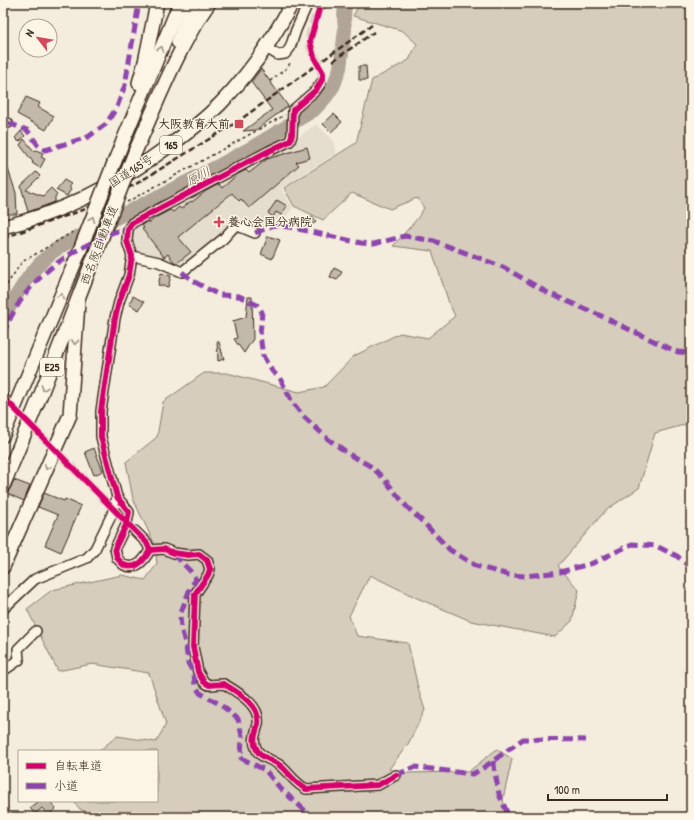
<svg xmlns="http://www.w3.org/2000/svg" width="694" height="820" font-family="'Patrick Hand','Klee One',sans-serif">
  <rect width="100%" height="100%" fill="#f4eddd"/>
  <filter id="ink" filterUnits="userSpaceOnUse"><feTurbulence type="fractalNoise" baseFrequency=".025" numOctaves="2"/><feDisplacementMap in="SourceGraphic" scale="8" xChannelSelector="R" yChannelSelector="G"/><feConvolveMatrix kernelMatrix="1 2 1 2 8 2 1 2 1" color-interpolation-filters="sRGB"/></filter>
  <g filter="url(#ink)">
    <!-- built -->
    <polygon fill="#e5ddce" points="316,124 333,140 336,154 281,188 293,208 286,217 253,229 234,223 182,266 136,252 131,235 134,227 288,145"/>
    <!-- green -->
    <polygon fill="#d6cdbd" stroke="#887c6e" points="360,3 691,3 691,423 655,433 639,488 606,510 558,566 579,590 572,621 555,637 471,621 417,598 370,575 349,616 357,636 408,643 418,688 425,710 408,744 389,769 402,773 468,772 497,749 512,759 503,799 506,817 96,817 80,809 73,801 157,801 157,751 99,751 117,736 156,742 166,724 149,673 92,664 58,671 27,609 52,590 122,575 145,580 157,564 155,545 133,499 126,462 157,437 163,402 204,373 227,373 299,392 324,387 354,356 400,333 428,338 455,316 449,303 432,251 393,246 417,219 424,208 417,198 390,209 352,193 323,220 294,206 284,188 356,143 372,80 409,60 417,44 403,31 353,16"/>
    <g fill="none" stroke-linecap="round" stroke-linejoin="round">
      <!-- river -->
      <path stroke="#b0a596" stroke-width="14" d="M 3,318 C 21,288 32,264 63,245 L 220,165 L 251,148 L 314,110 L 326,97 L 334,85 L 340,68 L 345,30 L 344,18 L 345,3"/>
    </g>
    <!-- building -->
    <g fill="#c3b9aa" stroke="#3b2a1e">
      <polygon points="359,66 366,66 367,80 359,80"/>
      <polygon points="261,69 288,106 256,130 243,131 272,110 251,82"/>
      <polygon points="26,97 40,103 38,107 54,116 46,130 17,114"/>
      <polygon points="334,114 342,122 331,132 323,124"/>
      <polygon points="21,131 25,136 19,142 15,138"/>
      <polygon points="24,139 34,151 36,150 43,153 41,157 45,159 40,168 32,163 33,162 20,145"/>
      <polygon points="307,147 310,158 296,162 299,165 249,208 241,199 239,201 232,193 178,237 191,252 177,263 174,262 168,254 164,257 142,229 144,228 142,225 146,222 148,221 149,223 155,218 170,210 173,212 179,207 181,209 191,201 192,202 206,191 219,184 222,188 238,174 246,170 249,173 267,159"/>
      <polygon points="4,157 16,193 17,214 7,214 7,207 3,207 3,158"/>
      <polygon points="36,172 40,176 26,190 43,196 51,188 57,194 55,197 55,202 28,212 21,186"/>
      <polygon points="64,180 71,184 69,187 71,189 67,196 56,190"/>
      <polygon points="277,200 287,206 281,215 276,212 273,217 268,213"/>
      <polygon points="312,217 316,222 310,226 306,221"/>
      <polygon points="268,236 280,240 272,259 261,254"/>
      <polygon points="334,268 342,272 337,280 330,277"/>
      <polygon points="161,273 171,276 168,287 158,285"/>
      <polygon points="133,296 144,302 139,310 129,304"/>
      <polygon points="248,297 252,297 253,339 244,353 234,339 237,338 233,321 246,317"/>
      <polygon points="217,342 219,342 224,359 218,361"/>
      <polygon points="94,448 103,471 94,475 85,452"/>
      <polygon points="14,480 30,486 24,501 6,493 10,489"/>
      <polygon points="44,493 64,501 65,499 81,506 61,552 45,545 58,515 38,507"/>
      <polygon points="36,801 50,801 56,809 48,815 42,808 35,814 30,808 38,802"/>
    </g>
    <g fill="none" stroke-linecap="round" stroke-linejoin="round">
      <!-- minor-tunnel -->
      <g stroke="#cfc6b7" stroke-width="9" stroke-dasharray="9 4.5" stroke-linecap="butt">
        <path d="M 321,4 C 317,16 310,29 310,41 C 310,58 326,66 321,83"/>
        <polyline points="4,398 135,531"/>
      </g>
      <!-- minor casing -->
      <g stroke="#3b2a1e" stroke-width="12">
        <g id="minor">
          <polyline points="321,4 321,3"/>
          <polyline points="266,48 278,55 285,54 290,48 296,30 308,3"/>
          <polyline points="3,123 8,123"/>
          <polyline points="132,256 159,262 182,272 223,239 234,227 238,226 255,233"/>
          <polyline points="3,398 4,398"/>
          <path d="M 135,531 L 147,543 L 150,550 C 145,559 137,571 124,565 C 122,564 119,560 117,558 L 115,548 L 127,523 L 129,512 L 117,497 L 101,437 L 101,411 L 115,318 L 119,302 L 129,275 L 132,256 L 127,241 L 128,229 L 132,223 L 269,151 L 290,141 L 292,135 L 293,110 L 316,90 L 321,83"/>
          <path d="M 150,550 L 164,549 L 174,553 L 188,555 L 199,554 L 207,560 L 210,569 L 208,575 L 195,594 L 193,647 L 198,672 L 204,682 L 209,685 L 224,684 C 237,692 261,705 258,724 C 256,733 252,739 256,748 C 259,757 270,759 278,764 C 288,771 293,782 306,789 L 378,785 L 396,775"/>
          <polyline points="3,609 35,579 87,558 95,549 112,514 117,497"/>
          <polyline points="3,671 19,660 18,649 36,631"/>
        </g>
      </g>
      <!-- highway casing -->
      <g stroke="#3b2a1e" stroke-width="16">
        <g id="highway">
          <polyline points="178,42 193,3"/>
          <polyline points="139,83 145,62 157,3"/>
          <path d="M 135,152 C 157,103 178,47 209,3"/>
          <polyline points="114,163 180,3"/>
          <path d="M 3,227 C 63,213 116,185 166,148 C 185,135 204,120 220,104 C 249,74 273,40 292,3"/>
          <polyline points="3,435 78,255"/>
          <polyline points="3,486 41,394 98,247"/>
          <polyline points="3,567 70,415 78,303"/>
        </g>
      </g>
      <!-- path -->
      <g stroke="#3b2a1e" stroke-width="1.5" stroke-dasharray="3 3" stroke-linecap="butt">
        <polyline points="270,81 288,67 291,61"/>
        <polyline points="127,202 285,115"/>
        <polyline points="3,290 22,262 76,230"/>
      </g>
      <!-- minor -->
      <use href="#minor" stroke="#fcf5e5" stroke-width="9"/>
      <!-- highway -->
      <use href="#highway" stroke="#fcf5e5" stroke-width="13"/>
      <!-- rail -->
      <g stroke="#3b2a1e" stroke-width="2.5" stroke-dasharray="6 3" stroke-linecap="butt">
        <polyline points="333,61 374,32"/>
        <polyline points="3,238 83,210 136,184 237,122 372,25"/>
      </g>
      <!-- highway-bridge casing -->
      <g stroke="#3b2a1e" stroke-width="16" stroke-linecap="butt">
        <g id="highway-bridge">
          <polyline points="98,247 135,152"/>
          <polyline points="78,255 114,163"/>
        </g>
      </g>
      <!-- highway-bridge -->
      <use href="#highway-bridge" stroke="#fcf5e5" stroke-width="13"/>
      <!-- quiet -->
      <g stroke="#8e44ad" stroke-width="5" stroke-dasharray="10 5" stroke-linecap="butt">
        <polyline points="8,123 27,130 38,145 45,150 88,137 106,124 117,107 125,85 139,3"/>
        <polyline points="255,233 274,225 289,227 361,243 374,244 405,236 434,241 503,267 548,293 597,314 662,345 678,352 691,353"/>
        <polyline points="182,272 193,281 219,295 239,296 257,305 262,312 260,335 263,356 272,371 280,378 292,402 303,416 328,439 352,456 372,467 385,480 407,507 424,523 450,550 476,566 509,575 525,576 560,572 593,563 632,544 656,546 677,556 691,568"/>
        <path d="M 3,334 C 21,290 49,263 91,243 C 105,236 112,231 128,229"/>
        <polyline points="174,554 193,574 196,580 191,586 180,615 181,628 186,647 188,663 194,674 195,685 200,693 221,705 238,719 242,736 241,758 265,770 280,788 312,817"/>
        <polyline points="493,761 499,794 509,817"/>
        <polyline points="396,775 415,767 473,774 486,766 523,739 586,740"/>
      </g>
      <!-- cycleway casing -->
      <g stroke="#fcf5e5" stroke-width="8">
        <g id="cycleway">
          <path d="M 3,398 L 4,398 L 135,531 L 147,543 L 150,550 C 145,559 137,571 124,565 C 122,564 119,560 117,558 L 115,548 L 127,523 L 129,512 L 117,497 L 101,437 L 101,411 L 115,318 L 119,302 L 129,275 L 132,256 L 127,241 L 128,229 L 132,223 L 269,151 L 290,141 L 292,135 L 293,110 L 316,90 L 323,78 L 323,73 L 314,57 L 310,41 L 321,3"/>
          <path d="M 150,550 L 164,549 L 174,553 L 188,555 L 199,554 L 207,560 L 210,569 L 208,575 L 195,594 L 193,647 L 198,672 L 204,682 L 209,685 L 224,684 C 237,692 261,705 258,724 C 256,733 252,739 256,748 C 259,757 270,759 278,764 C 288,771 293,782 306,789 L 378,785 L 396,775"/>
        </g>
      </g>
      <!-- cycleway -->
      <use href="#cycleway" stroke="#d6006c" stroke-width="6"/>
    </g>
    <!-- one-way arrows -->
    <defs><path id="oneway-chevron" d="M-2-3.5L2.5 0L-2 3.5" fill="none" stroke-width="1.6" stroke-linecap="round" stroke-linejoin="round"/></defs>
    <g stroke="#9c9082">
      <use href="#oneway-chevron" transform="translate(161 49) rotate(-68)"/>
      <use href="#oneway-chevron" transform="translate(92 219) rotate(-68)"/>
      <use href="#oneway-chevron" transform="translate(61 296) rotate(-68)"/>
      <use href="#oneway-chevron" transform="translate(75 342) rotate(94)"/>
      <use href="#oneway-chevron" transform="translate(44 388) rotate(112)"/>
      <use href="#oneway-chevron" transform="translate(47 467) rotate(114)"/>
    </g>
  </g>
  <!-- markers -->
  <g fill="#d1495b" stroke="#fcf5e5" stroke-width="1.5">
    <rect x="234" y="119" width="10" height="10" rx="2"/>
    <path d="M217 216h4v4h4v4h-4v4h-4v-4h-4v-4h4z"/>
  </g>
  <g text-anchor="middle" stroke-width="3" stroke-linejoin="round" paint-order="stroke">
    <!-- shield labels -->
    <g fill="#fcf5e5" stroke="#75675a" stroke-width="1">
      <rect x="160" y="136" width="22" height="18" rx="3"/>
      <rect x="40" y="358" width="24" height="18" rx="3"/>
    </g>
    <g font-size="11" font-weight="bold" fill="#3b2a1e">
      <text x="171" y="149">165</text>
      <text x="52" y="371">E25</text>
    </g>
    <!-- poi labels -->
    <g font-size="12" font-weight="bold" fill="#3b2a1e" stroke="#fcf5e5" text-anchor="end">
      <text x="230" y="128">大阪教育大前</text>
      <text x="228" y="226" text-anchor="start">養心会国分病院</text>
    </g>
    <!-- street labels -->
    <g font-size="12" fill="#3b2a1e" stroke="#fcf5e5">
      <text transform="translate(131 171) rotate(-33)" y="4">国道165号</text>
      <text transform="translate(99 245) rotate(-69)" y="4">西名阪自動車道</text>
    </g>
    <!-- water labels -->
    <g font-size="13" font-style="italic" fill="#645548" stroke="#fcf5e5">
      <text transform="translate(198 176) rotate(-28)" y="5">原川</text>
    </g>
  </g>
  <!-- margin -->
  <rect width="694" height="820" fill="none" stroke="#fcf5e5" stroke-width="16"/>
  <rect x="8" y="8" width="678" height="804" fill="none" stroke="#3b2a1e" stroke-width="1.5" filter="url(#ink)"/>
  <!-- legend -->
  <rect x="18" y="750" width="140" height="52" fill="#fcf5e5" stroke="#afa495"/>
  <rect x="26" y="763" width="20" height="6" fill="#d6006c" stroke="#afa495"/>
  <text x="54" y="770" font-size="12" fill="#3b2a1e">自転車道</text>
  <rect x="26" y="783" width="20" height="6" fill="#8e44ad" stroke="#afa495"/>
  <text x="54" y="790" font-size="12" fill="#3b2a1e">小道</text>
  <!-- north arrow -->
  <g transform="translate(38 38) rotate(301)"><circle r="19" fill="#fcf5e5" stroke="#afa495"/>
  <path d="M0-3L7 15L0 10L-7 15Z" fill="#d1495b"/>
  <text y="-6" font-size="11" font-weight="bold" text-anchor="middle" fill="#3b2a1e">N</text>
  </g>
  <!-- scale -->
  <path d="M548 794v6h119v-6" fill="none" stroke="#3b2a1e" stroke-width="2"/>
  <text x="554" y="794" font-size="12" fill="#3b2a1e" stroke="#fcf5e5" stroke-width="3" paint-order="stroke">100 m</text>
</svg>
